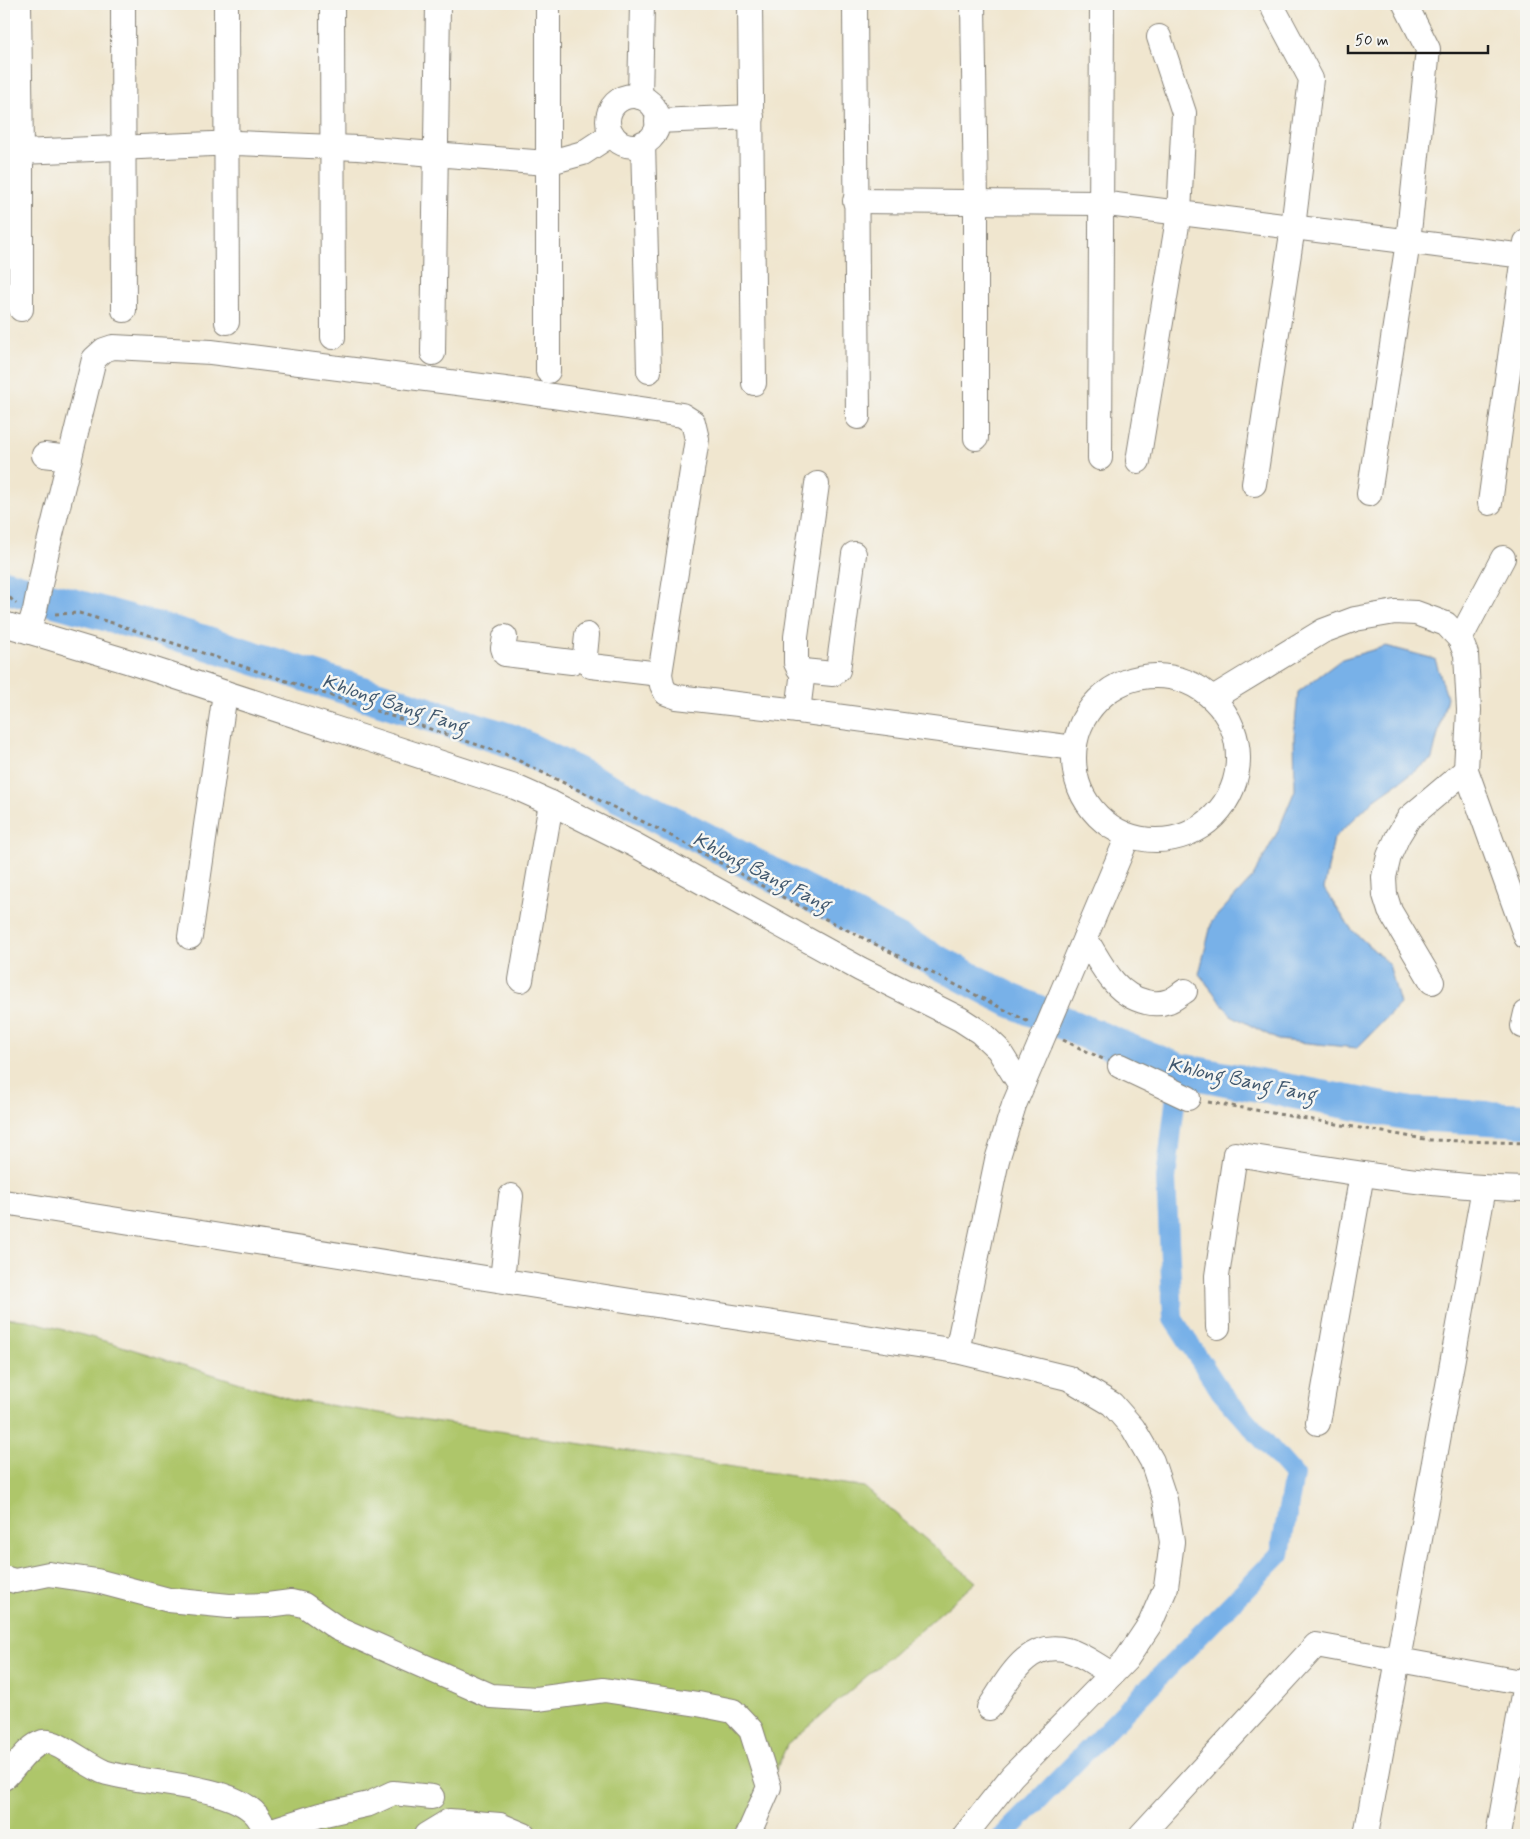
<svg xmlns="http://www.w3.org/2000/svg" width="1530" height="1839" font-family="Mynerve,sans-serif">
  <rect width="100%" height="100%" fill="#f6f6f2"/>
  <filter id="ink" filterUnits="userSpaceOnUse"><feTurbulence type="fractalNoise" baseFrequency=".02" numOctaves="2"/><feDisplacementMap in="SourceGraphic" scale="10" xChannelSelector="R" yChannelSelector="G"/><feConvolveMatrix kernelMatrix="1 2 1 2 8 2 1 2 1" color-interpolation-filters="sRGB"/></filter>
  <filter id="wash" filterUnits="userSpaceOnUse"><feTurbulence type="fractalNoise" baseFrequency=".0096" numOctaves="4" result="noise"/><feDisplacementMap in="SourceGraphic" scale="20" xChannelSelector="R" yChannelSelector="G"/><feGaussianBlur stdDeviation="1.12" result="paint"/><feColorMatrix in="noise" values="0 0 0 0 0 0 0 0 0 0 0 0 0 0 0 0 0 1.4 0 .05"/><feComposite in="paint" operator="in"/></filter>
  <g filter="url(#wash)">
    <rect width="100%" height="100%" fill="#f0e6cf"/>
    <!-- green -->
    <polygon fill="#aec66b" stroke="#657144" points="4,1318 27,1320 112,1343 295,1400 864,1487 976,1582 787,1745 747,1835 4,1835"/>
    <!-- water -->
    <polygon fill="#78b1e8" stroke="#4a6682" points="1386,646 1435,659 1447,697 1432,759 1375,799 1334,838 1324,889 1352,930 1389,964 1400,1004 1357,1048 1278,1040 1231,1015 1199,974 1212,921 1253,877 1278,831 1295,790 1294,736 1298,692 1342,659"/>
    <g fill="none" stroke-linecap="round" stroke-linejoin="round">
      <!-- canal -->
      <polyline stroke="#78b1e8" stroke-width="20" points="1004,1835 1280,1554 1294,1475 1221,1392 1173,1319 1166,1179 1179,1070"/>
      <!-- river -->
      <polyline stroke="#78b1e8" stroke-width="34" points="4,586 201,641 512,741 701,837 1010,1000 1132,1052 1179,1070 1411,1114 1526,1120"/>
    </g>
  </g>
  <g filter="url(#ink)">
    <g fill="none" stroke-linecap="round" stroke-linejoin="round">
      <!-- minor casing -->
      <g stroke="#868176" stroke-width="26">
        <g id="minor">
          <polyline points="19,4 21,152 236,143 358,148 547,163 583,153 612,134"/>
          <polyline points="123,4 124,310"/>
          <polyline points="226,4 227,322"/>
          <polyline points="332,4 333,337"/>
          <polyline points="750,4 754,383"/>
          <polyline points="855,4 858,417"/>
          <polyline points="973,4 976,202 976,438"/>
          <circle cx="633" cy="121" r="25"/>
          <polyline points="640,97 642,4"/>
          <polyline points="657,121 752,117"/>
          <polyline points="643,143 649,371"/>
          <polyline points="855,201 1100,203 1524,256"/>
          <polyline points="21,309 21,152"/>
          <polyline points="433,353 438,4"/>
          <polyline points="548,371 548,4"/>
          <polyline points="44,455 70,458"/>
          <polyline points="1100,458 1102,4"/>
          <polyline points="1138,461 1179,213 1184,113 1159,37"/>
          <polyline points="1254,484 1293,227 1311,79 1271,4"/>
          <polyline points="1369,494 1408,242 1428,49 1405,4"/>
          <polyline points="1490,503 1526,242"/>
          <polyline points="4,624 127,661 380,743 515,787 551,803 635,845 860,969 960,1019 980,1032 998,1049 1021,1086"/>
          <polyline points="28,631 35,610 46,555 94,359 104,350 113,347 211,352 505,389 682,415 693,422 697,439 660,674 662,685 666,693 677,697 798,711 1074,748"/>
          <polyline points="505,637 503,648 505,654 572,662"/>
          <polyline points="1460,639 1503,558"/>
          <polyline points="585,655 587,635"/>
          <polyline points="591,666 660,674"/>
          <polyline points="803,671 833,674 838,670 854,554"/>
          <circle cx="1156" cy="758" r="82"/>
          <polyline points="1213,698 1323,631 1355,619 1395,612 1416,613 1446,624 1460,639 1466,654 1469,710 1466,770 1526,937"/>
          <polyline points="798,711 803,671 799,669 796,663 796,637 817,484"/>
          <polyline points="190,937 225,693"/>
          <path d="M 1085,938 C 1101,963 1114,995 1146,1002 C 1154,1004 1161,1004 1169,1001 C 1175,999 1180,994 1185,991"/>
          <polyline points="1068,978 1128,836"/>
          <polyline points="521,980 551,803"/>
          <polyline points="1432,982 1390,911 1385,895 1384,877 1389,856 1398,836 1409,818 1466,770"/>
          <polyline points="1523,1026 1526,1013"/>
          <polyline points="1120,1066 1188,1098"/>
          <polyline points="4,1202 707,1313 957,1351 1068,1378 1112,1404 1133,1428 1152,1461 1165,1500 1172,1542 1166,1587 1150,1624 1126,1660 1012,1776 965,1835"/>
          <polyline points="502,1280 511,1196"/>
          <path d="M 1218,1327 L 1217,1276 L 1235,1154 C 1331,1169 1428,1187 1526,1189"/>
          <polyline points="957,1351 997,1160 1014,1105 1040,1044"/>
          <polyline points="1318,1423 1362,1174"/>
          <polyline points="4,1578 15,1581 49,1574 97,1581 169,1600 229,1606 268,1605 291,1602 304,1605 337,1628 491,1696 537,1699 604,1690 698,1704 733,1711 751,1730 769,1787 748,1835"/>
          <path d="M 989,1708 C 1008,1681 1026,1639 1067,1650 C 1083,1654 1097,1666 1112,1674"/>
          <path d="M 4,1778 C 16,1767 27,1747 43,1742 C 56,1739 88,1766 104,1772 C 142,1785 239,1783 260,1820 C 263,1824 263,1831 264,1835"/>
          <polyline points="263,1833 320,1815 369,1804 393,1793 432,1797"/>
          <polyline points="426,1835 449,1821 500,1825 524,1835"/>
          <polyline points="1141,1835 1316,1645 1526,1683"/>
          <polyline points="1366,1835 1484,1188"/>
          <polyline points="1498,1835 1526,1678"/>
        </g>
      </g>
      <!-- path -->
      <g stroke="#868176" stroke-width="3" stroke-dasharray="4 4" stroke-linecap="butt">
        <polyline points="4,592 16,604"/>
        <polyline points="55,614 79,613 116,624 505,754 664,832 788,900 1029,1022"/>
        <polyline points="1063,1040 1103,1059"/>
        <polyline points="1208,1102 1430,1140 1526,1143"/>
      </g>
      <!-- minor -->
      <use href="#minor" stroke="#fff" stroke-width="24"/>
      <!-- minor-bridge casing -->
      <g stroke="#868176" stroke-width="26" stroke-linecap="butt">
        <polyline id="minor-bridge" points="1040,1044 1068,978"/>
      </g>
      <!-- minor-bridge -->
      <use href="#minor-bridge" stroke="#fff" stroke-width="24"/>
    </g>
  </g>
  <g text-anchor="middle" stroke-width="5" stroke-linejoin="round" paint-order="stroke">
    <!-- water labels -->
    <g font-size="20" font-style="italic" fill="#41586e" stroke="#f6f6f2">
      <text transform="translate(395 703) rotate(18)" y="7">Khlong Bang Fang</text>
      <text transform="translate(762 871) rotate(27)" y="7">Khlong Bang Fang</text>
      <text transform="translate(1242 1079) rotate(12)" y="7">Khlong Bang Fang</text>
    </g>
  </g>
  <!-- margin -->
  <rect width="1530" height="1839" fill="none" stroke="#f6f6f2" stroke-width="20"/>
  <!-- scale -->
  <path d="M1348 45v8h140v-8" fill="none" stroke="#1c1c1c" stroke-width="2.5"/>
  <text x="1355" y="45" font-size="15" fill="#1c1c1c" stroke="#f6f6f2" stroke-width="4" paint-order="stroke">50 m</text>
</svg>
